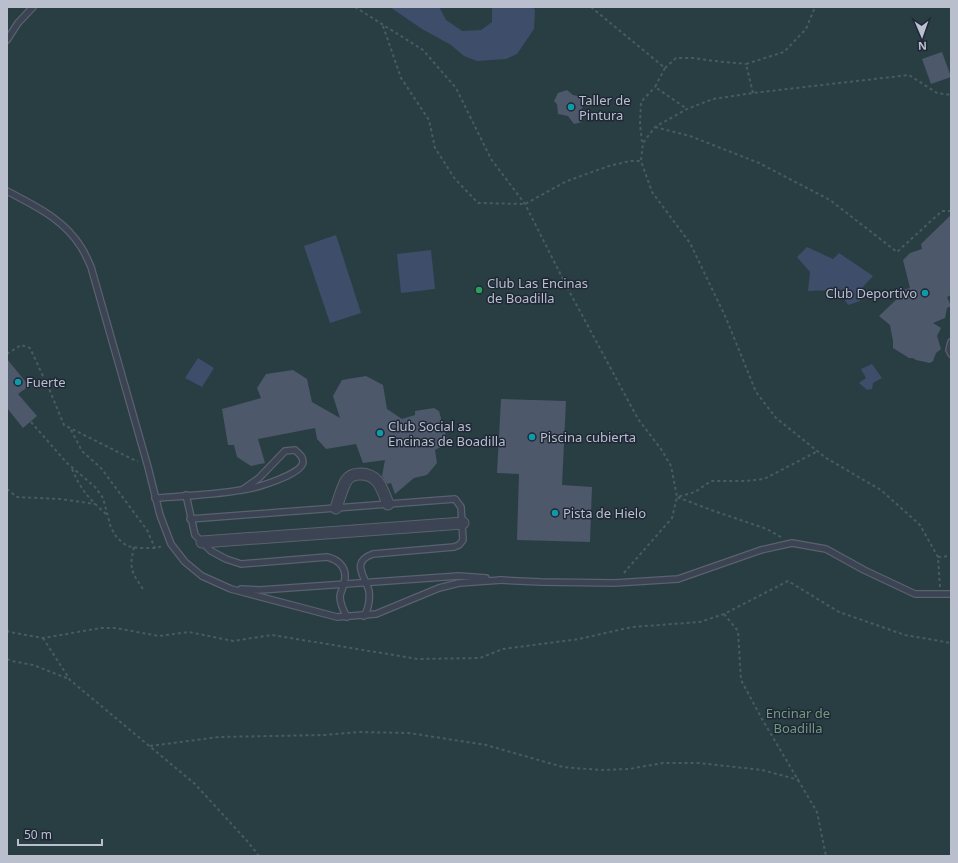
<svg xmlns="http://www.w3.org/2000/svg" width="958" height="863" font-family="'Noto Sans',sans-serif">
  <rect width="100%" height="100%" fill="#273142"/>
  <!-- green -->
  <rect fill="#293e43" x="7" y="7" width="944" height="849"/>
  <!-- water -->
  <g fill="#3e4d6a">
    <polygon points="390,7 439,7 446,20 462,31 481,30 492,22 492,7 533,7 535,10 534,29 517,54 506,59 477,61 464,56 451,45 422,29"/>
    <polygon points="336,235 361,313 330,323 304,246"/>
    <polygon points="807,247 833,259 839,253 873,276 861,289 860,301 848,305 838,290 808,291 810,272 797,257"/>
    <polygon points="431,250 435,289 401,293 397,254"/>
    <polygon points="198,358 214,368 202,387 185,378"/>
    <polygon points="872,364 882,378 873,383 872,389 867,390 859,383 866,378 861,369"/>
  </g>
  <!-- building -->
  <g fill="#4e586b">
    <polygon points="942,52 951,77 931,84 922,59"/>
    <polygon points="567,90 573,95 583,97 584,104 579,114 582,122 574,124 568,116 558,114 557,104 554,101 558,93"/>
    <polygon points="951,215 951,295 947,297 951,306 947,308 945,318 933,323 941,328 937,336 941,349 936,353 933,361 930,363 916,360 913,358 909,358 893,348 893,341 890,325 879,316 898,298 899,291 910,288 903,260 910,253 922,249 921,244"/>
    <polygon points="7,359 29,386 18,394 37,416 23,428 7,408"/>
    <polygon points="293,370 307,379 312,402 340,418 333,396 342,380 366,376 383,385 387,409 402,419 415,415 415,411 434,408 439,411 448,443 435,450 437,463 427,475 414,478 395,494 391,483 387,484 382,476 385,460 363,463 356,444 326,449 317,439 315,428 258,439 265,463 251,466 237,457 234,445 228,445 222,409 261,398 257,388 266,374"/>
    <polygon points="501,399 566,401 562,485 592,487 590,542 517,540 519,474 497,473"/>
  </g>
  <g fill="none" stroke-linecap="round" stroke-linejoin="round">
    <!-- lane casing -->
    <g stroke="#5a616f" stroke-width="8">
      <g id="lane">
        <polyline points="7,40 18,23 33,7"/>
        <path d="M 7,191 C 35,206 64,219 81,247 C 85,253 88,260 91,267 L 148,467 L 160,515 L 171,544 L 185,562 L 202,576 L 231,589 L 337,617 L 376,614 L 439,588 L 459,583 L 502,580"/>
        <polyline points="951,342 949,350 951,354"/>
        <path d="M 186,495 L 195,535 L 211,551 L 226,559 L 241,564 L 327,557 C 340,560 348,569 344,583 C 343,588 341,591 340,596 C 340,604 343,610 347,617"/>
        <path d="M 155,498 C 184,496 213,495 241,490 C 253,489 302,475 303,462 C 303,456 299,454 295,450 L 285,451 L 259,478 L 242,490"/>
        <path d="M 190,519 L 455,499 L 461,507 L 463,540 L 459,545 L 454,547 L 373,554 C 350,562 365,576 369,591 C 370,600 369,608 364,616"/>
        <polyline points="500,580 541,582 615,583 678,579 761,550 792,543 826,549 864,570 915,594 951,594"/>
        <polyline points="241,589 260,590 459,576 486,578"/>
      </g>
    </g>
    <!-- street casing -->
    <g stroke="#5a616f" stroke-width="13">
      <g id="street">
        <path d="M 336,508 C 339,499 342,488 346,481 C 349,476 355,474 360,474 C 379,474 382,489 388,504"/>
        <polyline points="202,542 463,523"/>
      </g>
    </g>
    <!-- path -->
    <g stroke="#485b60" stroke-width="2" stroke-dasharray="3 3" stroke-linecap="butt">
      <polyline points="355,7 423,50 456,88 491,159 525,204 568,289 638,419 661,449 671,466 677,497 672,518 623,574"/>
      <polyline points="591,7 665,68 655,87 687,109"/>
      <polyline points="383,26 401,78 429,120 435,148 455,179 478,203 525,204 567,181 609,166 630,161 640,161"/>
      <polyline points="665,68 676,58 693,58 714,61 746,64"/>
      <polyline points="753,93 746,64 784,52 806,29 815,7"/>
      <polyline points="655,127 690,136 759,163 830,200 897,252 942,211 951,211"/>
      <polyline points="642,142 640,124 641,102 655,87"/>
      <polyline points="7,354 21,345 30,348 50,391 64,425 132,459 138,461"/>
      <polyline points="31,422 67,463 95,487 103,498 111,528 117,538 127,546 139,548 155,548 164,546"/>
      <polyline points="71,430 82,451 101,468 147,530 155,548"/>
      <path d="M 72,469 C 81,490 89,499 106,514"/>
      <polyline points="7,489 17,497 60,499 95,504"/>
      <polyline points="781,537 767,529 714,511 677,497 695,492 711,481 746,481 764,479 818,451"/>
      <path d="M 134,547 C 129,569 131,571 143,589"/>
      <polyline points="938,557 951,556"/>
      <polyline points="940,587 938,557 920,525 881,490 826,458 776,418 756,392 726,318 690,243 652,192 641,161 643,143 655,127 687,109 713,99 753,93 909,75 937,93 951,95"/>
      <polyline points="724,614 738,631 741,680 762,719 817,812 826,856"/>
      <polyline points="7,630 9,632 43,638 101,628 115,628 159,636 189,632 233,641 272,635 418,659 480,658 503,649 579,639 632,627 700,622 724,614 788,581 839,612 905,635 951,643"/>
      <polyline points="43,638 70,680 195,784 248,842 259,856"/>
      <polyline points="7,659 12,661 33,665 69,679"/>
      <polyline points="150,746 219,737 325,735 358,732 409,733 486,745 563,767 600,770 629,769 663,763 699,763 762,770 799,780"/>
    </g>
    <!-- lane -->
    <use href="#lane" stroke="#3c4352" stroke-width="5.5"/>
    <!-- street -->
    <use href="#street" stroke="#3c4352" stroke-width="11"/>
  </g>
  <!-- markers -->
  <g fill="#0f9aa8" stroke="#202837" stroke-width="1.5">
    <circle cx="571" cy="107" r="4"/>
    <circle cx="925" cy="293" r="4"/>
    <circle cx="18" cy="382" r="4"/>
    <circle cx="380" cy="433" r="4"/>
    <circle cx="532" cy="437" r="4"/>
    <circle cx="555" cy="513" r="4"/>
  </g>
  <circle fill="#2e9e5b" stroke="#202837" stroke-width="1.5" cx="479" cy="290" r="4"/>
  <g text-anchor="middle" stroke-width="3" stroke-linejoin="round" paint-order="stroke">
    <!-- poi labels -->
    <g font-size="13" fill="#b9bfcc" stroke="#202837" text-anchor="start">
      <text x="579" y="105">Taller de<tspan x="579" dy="15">Pintura</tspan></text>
      <text x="487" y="288">Club Las Encinas<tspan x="487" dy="15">de Boadilla</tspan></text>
      <text x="917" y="298" text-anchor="end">Club Deportivo</text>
      <text x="26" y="387">Fuerte</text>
      <text x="388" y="431">Club Social as<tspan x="388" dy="15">Encinas de Boadilla</tspan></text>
      <text x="540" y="442">Piscina cubierta</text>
      <text x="563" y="518">Pista de Hielo</text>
    </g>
    <!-- park labels -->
    <g font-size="13" fill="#709c7d" stroke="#202837">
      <text x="798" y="718">Encinar de<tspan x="798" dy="15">Boadilla</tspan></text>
    </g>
  </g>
  <!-- border -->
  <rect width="958" height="863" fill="none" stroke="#b9bfcc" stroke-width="16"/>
  <!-- north arrow -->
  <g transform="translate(922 36) rotate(178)" stroke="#202837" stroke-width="3" paint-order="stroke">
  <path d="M0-3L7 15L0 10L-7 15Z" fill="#b9bfcc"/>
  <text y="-6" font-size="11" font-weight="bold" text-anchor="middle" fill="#b9bfcc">N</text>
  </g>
  <!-- scale -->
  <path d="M18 839v6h84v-6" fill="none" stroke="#b9bfcc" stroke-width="2"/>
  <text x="24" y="839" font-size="12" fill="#b9bfcc" stroke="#202837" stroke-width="3" paint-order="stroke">50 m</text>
</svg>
